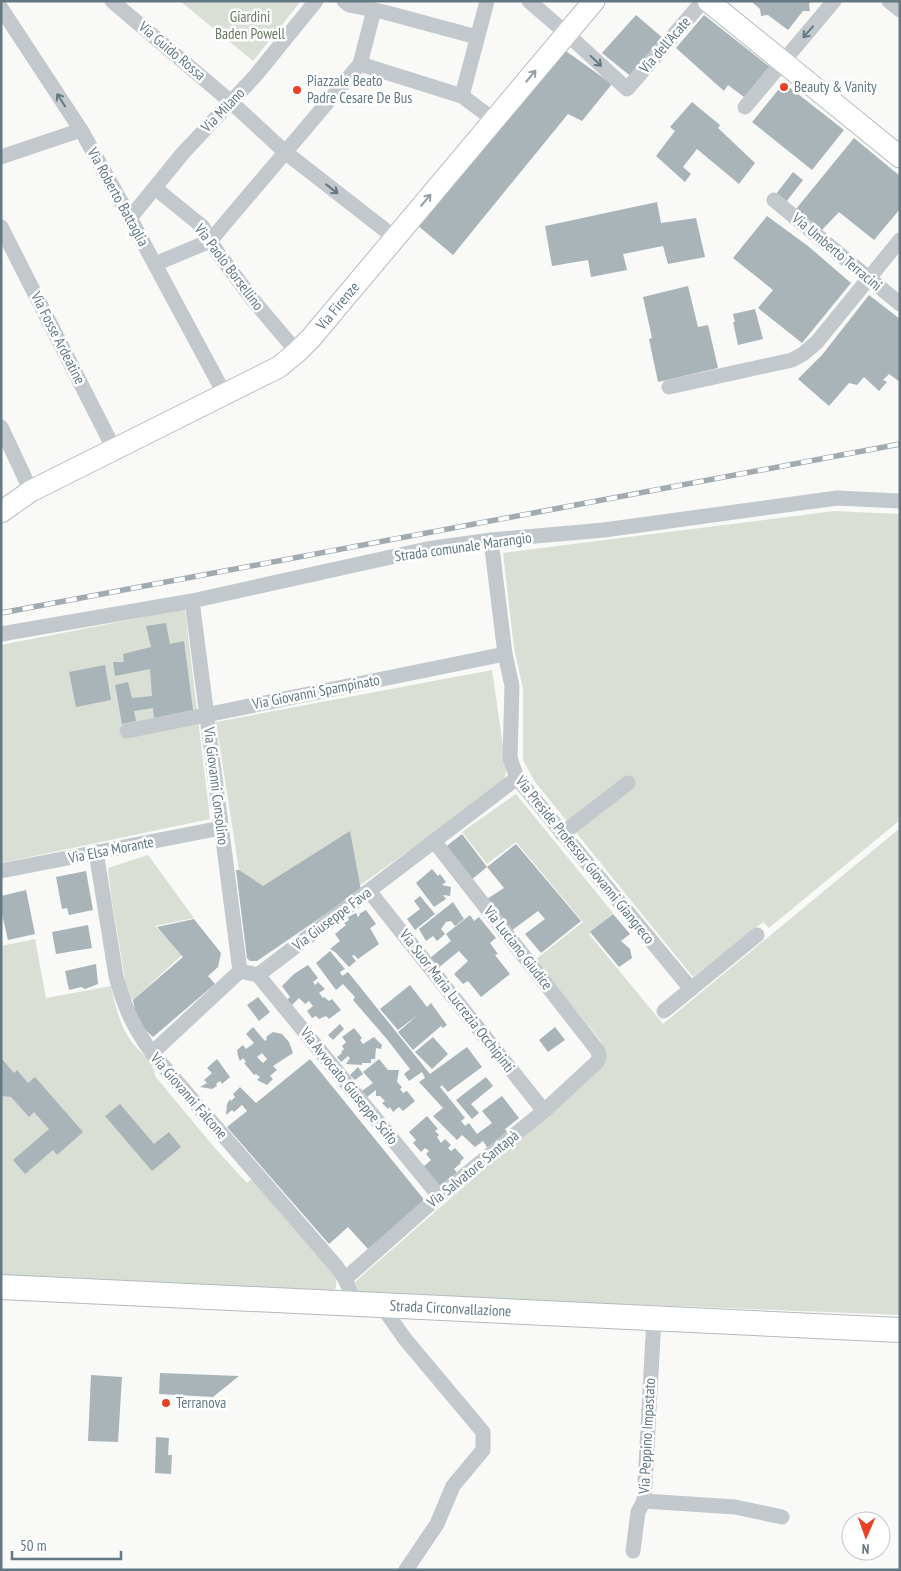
<svg xmlns="http://www.w3.org/2000/svg" width="901" height="1571" font-family="'PT Sans Narrow',sans-serif">
  <rect width="100%" height="100%" fill="#f9f9f7"/>
  <!-- green -->
  <g fill="#dadfd6">
    <polygon points="180,1 301,1 253,61"/>
    <polygon points="834,511 900,514 900,820 769,928 763,922 693,977 535,782 523,760 523,689 514,648 503,553"/>
    <polygon points="185,609 210,819 1,863 1,645"/>
    <path d="M 492,670 L 506,767 C 507,783 497,787 486,796 L 253,961 L 216,722 Z"/>
    <path d="M 516,794 L 613,913 L 589,934 L 663,1024 L 900,828 L 900,1315 L 649,1305 L 362,1298 L 355,1282 L 599,1068 C 604,1058 607,1051 600,1040 L 535,960 L 583,922 L 516,842 L 487,864 L 462,832 Z"/>
    <polygon points="148,855 194,918 155,926 182,955 133,1000 128,997 111,895 108,868"/>
    <path d="M 35,939 L 46,998 L 111,986 C 115,1005 119,1022 129,1038 C 138,1053 153,1058 155,1076 L 214,1147 L 247,1183 L 253,1178 L 329,1265 C 334,1274 340,1284 333,1294 L 1,1277 L 1,946 Z"/>
  </g>
  <!-- building -->
  <g fill="#a9b4b9" fill-rule="evenodd">
    <polygon points="753,1 811,1 809,4 810,11 803,11 788,30 768,15 761,16 760,9 753,3"/>
    <polygon points="636,15 664,39 633,78 602,53"/>
    <polygon points="704,15 770,67 744,97 728,85 724,91 676,48"/>
    <polygon points="563,49 612,84 582,121 568,114 453,255 416,224"/>
    <polygon points="784,83 844,130 812,170 752,122"/>
    <polygon points="692,102 720,125 718,128 755,163 739,184 697,149 683,167 691,174 685,182 656,156 675,131 670,127"/>
    <polygon points="854,138 900,176 900,209 874,240 839,212 822,230 796,209"/>
    <polygon points="793,172 803,180 786,202 776,194"/>
    <polygon points="657,202 661,223 696,218 705,257 668,264 663,246 623,254 627,270 591,277 588,260 552,266 545,226"/>
    <polygon points="767,216 808,246 851,283 802,343 758,308 773,290 733,258"/>
    <polygon points="688,286 698,327 708,325 718,368 658,382 649,339 652,338 643,297"/>
    <polygon points="869,295 900,319 900,382 889,374 883,380 887,382 879,391 864,377 857,385 849,383 829,406 798,379 822,355"/>
    <polygon points="755,309 763,339 738,345 733,322 735,322 733,314"/>
    <polygon points="166,623 170,644 184,641 193,710 154,718 153,708 134,711 136,721 122,724 115,685 128,682 132,698 152,696 150,669 115,676 113,662 124,662 123,654 151,647 146,626"/>
    <polygon points="105,665 111,700 76,707 69,672"/>
    <polygon points="350,831 361,890 257,961 250,961 247,958 236,870 239,870 263,886"/>
    <polygon points="462,834 487,867 470,881 444,848"/>
    <polygon points="516,844 581,921 541,953 525,934 545,919 538,911 511,931 487,899 504,888 487,867"/>
    <polygon points="432,869 438,876 440,874 446,882 442,885 451,887 450,896 443,895 446,899 434,907 416,883"/>
    <polygon points="86,871 93,910 69,915 67,908 62,909 56,877"/>
    <polygon points="26,890 35,934 8,940 1,910 1,896"/>
    <polygon points="420,896 435,914 415,930 407,919 420,909 414,901"/>
    <polygon points="453,902 464,919 455,926 451,921 446,922 441,929 445,934 437,941 433,936 426,941 419,929"/>
    <polygon points="366,910 376,924 370,928 379,944 358,959 354,955 352,956 356,961 349,967 335,952 330,949 340,941 335,934 346,925 344,923 349,920 348,917 356,913 358,917 360,915 359,914"/>
    <polygon points="613,914 630,934 621,941 630,949 632,958 619,967 590,932"/>
    <polygon points="470,915 474,921 479,917 496,938 490,943 498,954 495,955 510,974 481,997 468,981 463,984 454,974 468,961 459,951 438,968 430,958 451,941 446,934"/>
    <polygon points="194,919 221,953 218,967 208,976 215,984 153,1037 137,1022 133,1000 183,957 157,927"/>
    <polygon points="88,925 92,948 56,954 52,932"/>
    <polygon points="330,951 345,969 340,972 342,976 348,972 430,1074 467,1047 482,1067 448,1092 442,1085 440,1087 465,1118 461,1121 465,1126 469,1123 477,1134 492,1123 482,1111 502,1096 519,1118 505,1129 509,1135 489,1150 483,1141 475,1147 462,1135 457,1140 433,1116 443,1108 419,1082 425,1078 422,1072 409,1081 404,1074 410,1069 386,1038 353,1000 355,997 343,984 336,990 316,963"/>
    <polygon points="96,964 98,984 85,989 81,987 69,990 65,971"/>
    <polygon points="308,965 318,978 313,982 315,985 318,982 325,989 319,993 323,998 324,997 329,1001 332,999 341,1010 329,1019 326,1016 319,1019 316,1016 312,1018 307,1011 313,1006 309,1001 305,1004 299,998 292,1005 287,1000 290,997 282,986 294,974"/>
    <polygon points="410,985 427,1007 431,1003 447,1025 443,1028 441,1026 413,1050 398,1032 419,1014 398,1030 380,1009"/>
    <polygon points="258,997 270,1012 259,1021 247,1005"/>
    <polygon points="340,1024 344,1029 333,1040 328,1035"/>
    <path d="M 253,1027 L 265,1041 L 267,1039 L 266,1037 L 273,1032 L 282,1034 L 289,1042 L 293,1053 L 273,1066 L 277,1070 L 270,1076 L 273,1079 L 267,1085 L 257,1080 L 260,1077 L 256,1074 L 254,1075 L 244,1063 L 246,1062 L 243,1058 L 240,1061 L 238,1056 L 237,1050 L 243,1045 L 246,1049 L 254,1043 L 246,1034 ZM 262,1053 L 267,1059 L 263,1063 L 257,1057 Z"/>
    <polygon points="555,1027 565,1040 548,1052 539,1040"/>
    <polygon points="354,1028 362,1038 360,1040 363,1044 374,1037 382,1045 381,1049 376,1048 375,1059 371,1059 371,1063 362,1063 362,1065 346,1064 350,1058 348,1056 341,1062 337,1057 342,1053 341,1052 344,1049 342,1046 346,1042 342,1037"/>
    <polygon points="433,1037 448,1054 432,1069 415,1052"/>
    <polygon points="1,1058 14,1073 17,1070 28,1083 35,1077 83,1132 57,1155 53,1150 25,1174 13,1160 49,1129 34,1112 29,1117 11,1097 1,1096"/>
    <polygon points="217,1059 230,1077 222,1084 220,1081 216,1084 217,1086 212,1089 200,1087 207,1083 204,1080 212,1073 207,1068"/>
    <polygon points="310,1059 426,1202 368,1249 348,1227 329,1244 227,1127 247,1111 242,1105 234,1112 232,1110 226,1115 227,1104 230,1099 231,1101 235,1097 233,1094 240,1087 256,1103"/>
    <polygon points="379,1059 388,1070 399,1070 397,1082 402,1087 400,1089 403,1093 407,1091 415,1101 403,1111 399,1107 393,1112 390,1107 388,1109 382,1103 385,1101 380,1096 376,1096 376,1090 367,1097 362,1091 373,1083 363,1072"/>
    <polygon points="358,1067 363,1074 355,1080 350,1075"/>
    <polygon points="486,1077 493,1086 471,1104 479,1113 472,1119 456,1100"/>
    <polygon points="120,1104 154,1144 169,1132 181,1147 152,1171 105,1116"/>
    <polygon points="427,1116 438,1129 435,1131 439,1135 437,1137 441,1143 445,1139 451,1145 448,1148 451,1151 455,1148 464,1158 460,1162 461,1163 454,1169 459,1175 442,1189 423,1167 431,1160 426,1154 429,1151 425,1148 421,1152 413,1143 416,1140 409,1132"/>
    <polygon points="160,1373 239,1376 213,1397 159,1394"/>
    <polygon points="91,1375 122,1377 118,1442 88,1441"/>
    <polygon points="156,1437 169,1438 168,1455 172,1455 171,1474 155,1473"/>
  </g>
  <g fill="none" stroke-linecap="round" stroke-linejoin="round">
    <!-- secondary casing -->
    <g stroke="#b4bcc0" stroke-width="23">
      <g id="secondary">
        <polyline points="708,1 900,157"/>
        <path id="s1" d="M 1,512 L 31,491 L 279,367 L 297,352 L 311,338 L 594,1"/>
      </g>
    </g>
    <!-- primary casing -->
    <g stroke="#b3babe" stroke-width="26">
      <g id="primary">
        <path id="s2" d="M 1,1287 L 900,1330"/>
      </g>
    </g>
    <!-- street -->
    <g stroke="#c2c8cb" stroke-width="15">
      <polyline points="112,1 231,102 285,152 394,237"/>
      <polyline points="344,1 349,5 384,12 477,37"/>
      <polyline points="529,1 566,33 627,89 703,1"/>
      <polyline points="889,1 900,10"/>
      <polyline points="1,8 81,130 130,218 224,393"/>
      <polyline points="360,64 462,96 494,120"/>
      <polyline points="462,96 487,1"/>
      <polyline points="745,107 834,1"/>
      <polyline points="1,157 81,130"/>
      <polyline points="155,188 203,227 210,241 218,253 253,300 297,352"/>
      <polyline points="774,200 900,304"/>
      <polyline points="130,218 183,153 256,75 316,1"/>
      <polyline points="1,227 114,449"/>
      <polyline points="155,264 210,241 360,64 374,10"/>
      <polyline points="669,387 792,360 803,354 817,342 900,240"/>
      <polyline points="1,427 31,491"/>
      <polyline points="491,540 505,654 512,686 510,758 517,778 691,989"/>
      <polyline points="192,601 240,971"/>
      <polyline points="1,634 192,601 427,549 491,540 604,530 837,498 900,501"/>
      <polyline points="127,731 505,654"/>
      <polyline points="562,834 628,783"/>
      <path d="M 96,852 L 116,976 C 124,1007 133,1026 152,1053 L 336,1266 L 345,1279 L 356,1304"/>
      <polyline points="1,871 221,828"/>
      <polyline points="369,891 544,1111"/>
      <polyline points="258,975 439,1196"/>
      <polyline points="664,1011 757,935"/>
      <polyline points="152,1053 240,971 258,975 517,778"/>
      <polyline points="345,1279 439,1196 544,1111 597,1062 599,1057 598,1051 434,841"/>
      <polyline points="381,1305 405,1339 483,1432 483,1450 453,1486 437,1524 406,1570"/>
      <polyline points="644,1501 735,1507 782,1517"/>
      <polyline points="633,1551 638,1512 644,1501 654,1318"/>
    </g>
    <!-- secondary -->
    <use href="#secondary" stroke="#fff" stroke-width="21"/>
    <!-- primary -->
    <use href="#primary" stroke="#fff" stroke-width="24"/>
    <!-- rail casing -->
    <g stroke="#a1aaaf" stroke-width="5.5">
      <polyline id="rail" points="1,613 900,444"/>
    </g>
    <!-- rail -->
    <use href="#rail" stroke="#fff" stroke-width="4" stroke-dasharray="11" stroke-linecap="butt"/>
  </g>
  <!-- one-way arrows -->
  <defs><path id="oneway-shaft" d="M-6 0H5M1.5-3L5.5 0L1.5 3" fill="none" stroke-width="1.6" stroke-linecap="round" stroke-linejoin="round" transform="scale(1.25)"/></defs>
  <g stroke="#637883">
    <use href="#oneway-shaft" transform="translate(808 32) rotate(131)"/>
    <use href="#oneway-shaft" transform="translate(596 61) rotate(43)"/>
    <use href="#oneway-shaft" transform="translate(61 100) rotate(-123)"/>
    <use href="#oneway-shaft" transform="translate(332 189) rotate(38)"/>
  </g>
  <g stroke="#92a0a8">
    <use href="#oneway-shaft" transform="translate(531 76) rotate(-50)"/>
    <use href="#oneway-shaft" transform="translate(426 200) rotate(-50)"/>
  </g>
  <!-- markers -->
  <g fill="#ea4126" stroke="#fff" stroke-width="2">
    <circle cx="784" cy="87" r="5"/>
    <circle cx="297" cy="90" r="5"/>
    <circle cx="166" cy="1403" r="5"/>
  </g>
  <g text-anchor="middle" stroke-width="5" stroke-linejoin="round" paint-order="stroke">
    <!-- park labels -->
    <g font-size="15" fill="#697a62" stroke="#fff">
      <text x="250" y="22">Giardini<tspan x="250" dy="17">Baden Powell</tspan></text>
    </g>
    <!-- street labels -->
    <g font-size="15" fill="#637883" stroke="#fff">
      <text transform="translate(665 45) rotate(-49)" y="5">Via dell'Acate</text>
      <text transform="translate(172 51) rotate(40)" y="5">Via Guido Rossa</text>
      <text transform="translate(223 110) rotate(-46)" y="5">Via Milano</text>
      <text transform="translate(118 197) rotate(61)" y="5">Via Roberto Battaglia</text>
      <text transform="translate(837 252) rotate(40)" y="5">Via Umberto Terracini</text>
      <text transform="translate(229 267) rotate(53)" y="5">Via Paolo Borsellino</text>
      <text dy="5" stroke="none"><textPath href="#s1" startOffset="399">Via Firenze</textPath></text>
      <text transform="translate(58 338) rotate(63)" y="5">Via Fosse Ardeatine</text>
      <text transform="translate(463 547) rotate(-8)" y="5">Strada comunale Marangio</text>
      <text transform="translate(316 692) rotate(-11)" y="5">Via Giovanni Spampinato</text>
      <text transform="translate(216 786) rotate(83)" y="5">Via Giovanni Consolino</text>
      <text transform="translate(111 850) rotate(-11)" y="5">Via Elsa Morante</text>
      <text transform="translate(585 860) rotate(51)" y="5">Via Preside Professor Giovanni Giangreco</text>
      <text transform="translate(332 919) rotate(-37)" y="5">Via Giuseppe Fava</text>
      <text transform="translate(518 948) rotate(52)" y="5">Via Luciano Giudice</text>
      <text transform="translate(457 1001) rotate(52)" y="5">Via Suor Maria Lucrezia Occhipinti</text>
      <text transform="translate(349 1086) rotate(51)" y="5">Via Avvocato Giuseppe Scifo</text>
      <text transform="translate(189 1096) rotate(49)" y="5">Via Giovanni Falcone</text>
      <text transform="translate(473 1169) rotate(-39)" y="5">Via Salvatore Santapà</text>
      <text dy="5" stroke="none"><textPath href="#s2" startOffset="450">Strada Circonvallazione</textPath></text>
      <text transform="translate(647 1436) rotate(-87)" y="5">Via Peppino Impastato</text>
    </g>
    <!-- poi labels -->
    <g font-size="15" fill="#637883" stroke="#fff" text-anchor="start">
      <text x="307" y="86">Piazzale Beato<tspan x="307" dy="17">Padre Cesare De Bus</tspan></text>
      <text x="794" y="92">Beauty &amp; Vanity</text>
      <text x="176" y="1408">Terranova</text>
    </g>
  </g>
  <!-- border -->
  <rect width="901" height="1571" fill="none" stroke="#637883" stroke-width="5"/>
  <!-- north arrow -->
  <g transform="translate(866 1536) rotate(182)"><circle r="24" fill="#ffffff" stroke="#c1c9cd"/>
  <path d="M0-4L9 19L0 12L-9 19Z" fill="#ea4126"/>
  <text y="-8" font-size="14" font-weight="bold" text-anchor="middle" fill="#637883">N</text>
  </g>
  <!-- scale -->
  <path d="M12 1551v8h109v-8" fill="none" stroke="#637883" stroke-width="2.5"/>
  <text x="20" y="1551" font-size="15" fill="#637883" stroke="#ffffff" stroke-width="4" paint-order="stroke">50 m</text>
</svg>
